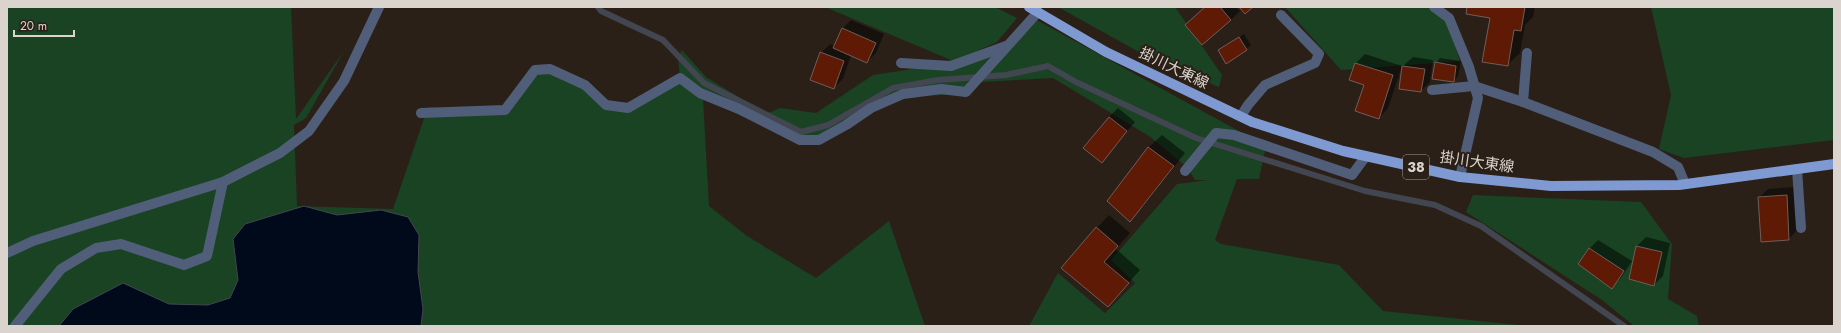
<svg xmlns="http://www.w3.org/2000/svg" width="1841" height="333" font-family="Jost,'Noto Sans JP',sans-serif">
  <rect width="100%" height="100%" fill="#2a2018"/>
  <!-- green -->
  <g fill="#194323">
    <polygon points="7,7 291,7 296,119 344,51 306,118 294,125 297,206 393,209 428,107 477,111 505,110 535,70 550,69 584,87 606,105 629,107 680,78 678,57 682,50 706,77 766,114 780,108 816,113 873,75 919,68 951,60 825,7 995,7 1017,18 997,42 962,58 1010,44 964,94 897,97 821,144 703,99 709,206 747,236 816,278 889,221 925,326 7,326"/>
    <polygon points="1058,7 1175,7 1222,75 1219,87 1146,56"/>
    <polygon points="1285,7 1430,7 1446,18 1460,61 1341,70"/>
    <polygon points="1651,7 1834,7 1834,140 1684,158 1659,149 1671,95"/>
    <polygon points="1033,18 1266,146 1259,179 1237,179 1215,240 1221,244 1339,265 1383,311 1528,326 1029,326 1058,273 1105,313 1135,283 1111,260 1177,184 1208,180 1195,180 1188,168 1149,136 1053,78 981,82"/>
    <polygon points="1473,195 1641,202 1672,244 1668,299 1697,316 1699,326 1634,326 1602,300 1466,212"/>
  </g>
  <!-- water -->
  <polygon fill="#000a1a" stroke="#424650" points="304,206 337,215 381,210 408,217 419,235 418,272 423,309 421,326 59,326 73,309 123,283 169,304 208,305 230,298 238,280 233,239 245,224"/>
  <!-- shadow -->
  <g fill="#0007">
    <polygon points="1205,7 1236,7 1240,11 1231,20 1186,25"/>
    <polygon points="1468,7 1535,7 1533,17 1525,25 1520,53 1507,65 1491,17"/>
    <polygon points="851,20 884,34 876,53 867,62 851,55 843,79 833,88 821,53 830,44 835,46 842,29"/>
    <polygon points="1244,34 1251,45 1246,49 1219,51"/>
    <polygon points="1365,54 1402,66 1388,108 1379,118 1365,84 1350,80 1356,63"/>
    <polygon points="1413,57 1433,60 1430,82 1421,91 1403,66"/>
    <polygon points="1440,58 1461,61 1458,76 1454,81 1436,63"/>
    <polygon points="1118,108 1135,122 1101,161 1109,117"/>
    <polygon points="1162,135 1185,153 1142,208 1130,221 1108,201 1149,147"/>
    <polygon points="1795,187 1798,229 1789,239 1762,241 1759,198 1768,189"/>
    <polygon points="1109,215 1130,233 1116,249 1140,270 1108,306 1097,228"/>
    <polygon points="1646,237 1670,243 1663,276 1654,285 1637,246"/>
    <polygon points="1598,240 1632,261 1621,278 1612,287 1589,249"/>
  </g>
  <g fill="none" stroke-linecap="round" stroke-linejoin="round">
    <!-- stream -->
    <polyline stroke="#424650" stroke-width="6" points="598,7 601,11 663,40 704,83 801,132 828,125 893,88 938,80 1006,75 1048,66 1076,82 1196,138 1365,191 1435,205 1481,226 1624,326"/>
  </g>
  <!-- building -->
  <g fill="#5e1a05" stroke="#6e5e59">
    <polygon points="1205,7 1220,7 1231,20 1202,45 1185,25"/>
    <polygon points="1239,7 1253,7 1245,14"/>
    <polygon points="1467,7 1525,7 1521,31 1514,30 1508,66 1482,62 1490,18 1466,14"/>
    <polygon points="842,28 876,43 867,63 833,48"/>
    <polygon points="1239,37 1247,50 1226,64 1218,50"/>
    <polygon points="820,52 844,61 834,89 810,80"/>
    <polygon points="1435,62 1456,66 1454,82 1432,79"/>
    <polygon points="1355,63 1393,75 1379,119 1355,111 1364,85 1349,80"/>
    <polygon points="1402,66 1425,69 1421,92 1399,89"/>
    <polygon points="1109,117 1127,131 1102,163 1083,148"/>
    <polygon points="1148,147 1174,166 1130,222 1107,201"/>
    <polygon points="1787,195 1789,240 1761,242 1758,197"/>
    <polygon points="1096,227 1118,246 1104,262 1129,283 1108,307 1061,268"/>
    <polygon points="1636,246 1662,252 1654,286 1629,279"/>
    <polygon points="1589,248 1624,271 1612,289 1578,264"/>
  </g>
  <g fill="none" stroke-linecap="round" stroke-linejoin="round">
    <!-- service -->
    <g stroke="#515e79" stroke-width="10">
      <polyline points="901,63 951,66 1006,46"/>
      <polyline points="1432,90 1474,86"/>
      <polyline points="1523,102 1527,53"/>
      <polyline points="421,113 505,110 535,70 550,69 585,85 606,105 628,108 680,78 700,93 739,109 800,140 819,140 846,125 871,108 903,94 941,89 966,92 1038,12"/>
    </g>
    <!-- minor -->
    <g stroke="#515e79" stroke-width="10">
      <polyline points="1434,7 1449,18 1469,67 1478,98 1460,177"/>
      <polyline points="1474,86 1523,102 1653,152 1678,167 1685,184"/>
      <polyline points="1241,116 1248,105 1265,85 1315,63 1319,54 1281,15"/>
      <polyline points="1797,169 1801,228"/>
      <polyline points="1185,171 1216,133 1234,135 1352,175 1366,156"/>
      <polyline points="15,326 61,269 96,248 121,244 184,265 207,256 223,182"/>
    </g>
    <!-- tertiary -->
    <polyline stroke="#515e79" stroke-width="10" points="7,253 33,241 223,182 280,153 309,131 344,81 379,7"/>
    <!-- primary -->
    <polyline stroke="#7f9ad2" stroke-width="10" points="1029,7 1106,52 1252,122 1343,151 1460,177 1551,186 1679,185 1834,164"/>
  </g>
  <g text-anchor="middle" stroke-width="4" stroke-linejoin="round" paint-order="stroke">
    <!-- shield labels -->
    <rect fill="#2a2018" stroke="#a69d97" stroke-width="1" x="1403" y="155" width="26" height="24" rx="3"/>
    <g font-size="14" font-weight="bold" fill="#dbd3ce">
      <text x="1416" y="172">38</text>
    </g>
    <!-- street labels -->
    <g font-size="15" fill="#dbd3ce" stroke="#2a2018">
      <text transform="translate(1174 68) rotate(26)" y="5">掛川大東線</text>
      <text transform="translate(1477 162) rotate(8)" y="5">掛川大東線</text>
    </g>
  </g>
  <!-- border -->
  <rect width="1841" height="333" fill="none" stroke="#dbd3ce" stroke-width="16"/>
  <!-- scale -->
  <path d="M14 30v6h60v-6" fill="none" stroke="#dbd3ce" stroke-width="2"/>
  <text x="20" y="30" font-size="12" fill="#dbd3ce" stroke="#2a2018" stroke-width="3" paint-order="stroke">20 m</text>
</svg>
